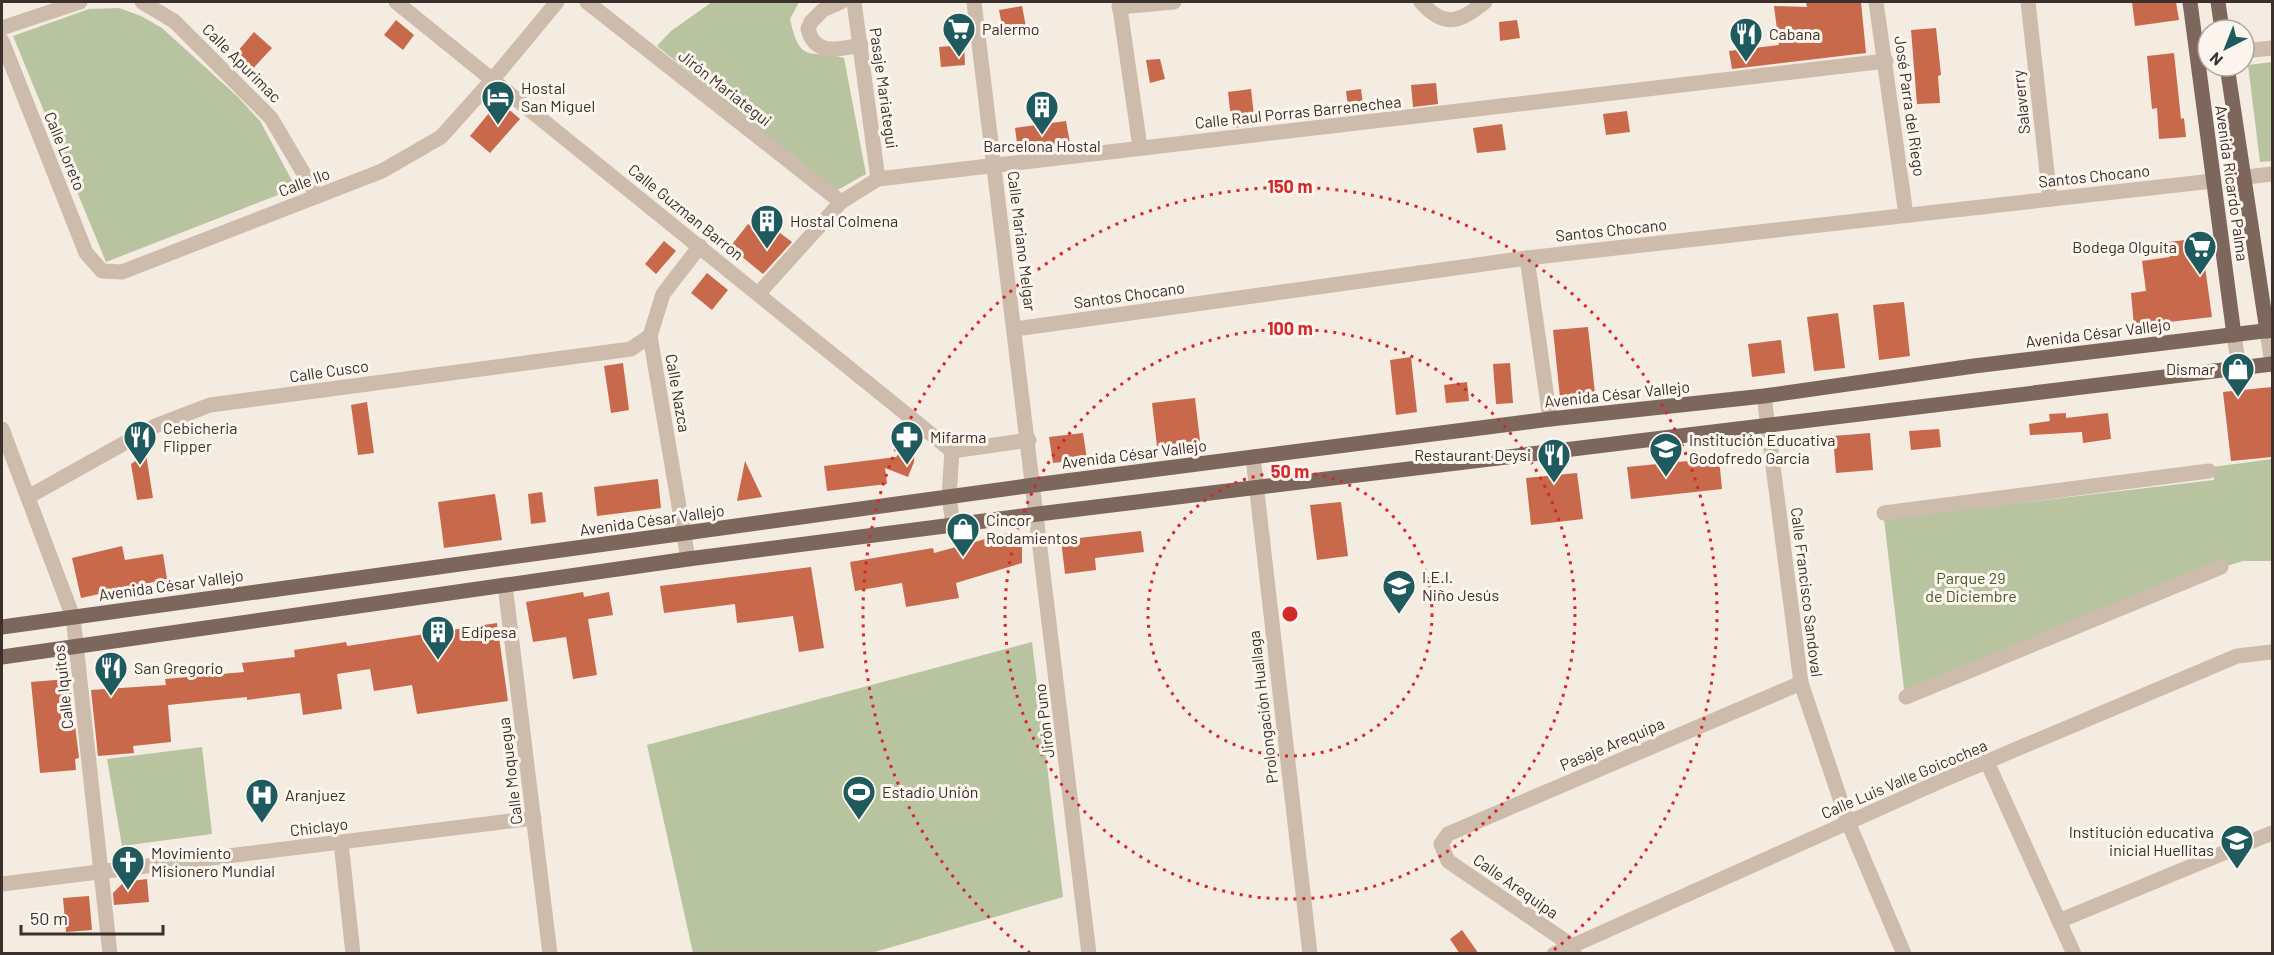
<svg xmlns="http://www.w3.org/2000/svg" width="2274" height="955" font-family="Barlow,sans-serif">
  <rect width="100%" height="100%" fill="#f4ebe1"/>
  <!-- green -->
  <g fill="#b8c4a0">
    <path d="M 712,2 L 799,2 L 790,19 C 800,65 809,49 844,58 L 866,174 L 834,192 L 657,46 L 671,31 Z"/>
    <polygon points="119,8 141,16 162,28 238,97 260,121 296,188 106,262 13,36 89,9"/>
    <polygon points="2272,62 2272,161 2260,162 2248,65"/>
    <polygon points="2272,459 2272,561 2243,561 2220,568 1905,698 1884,519 2214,480 2213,467"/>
    <polygon points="1032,642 1063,897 871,953 693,953 647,745"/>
    <polygon points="202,747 212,834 122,846 107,759"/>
  </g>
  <!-- building -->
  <g fill="#c8694b">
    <polygon points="1806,2 1861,2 1866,53 1732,69 1729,51 1779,45 1774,6 1807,7"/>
    <polygon points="2132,2 2176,2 2179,20 2135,26"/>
    <polygon points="1022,6 1026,27 1003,30 999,10"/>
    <polygon points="396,20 414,35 403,50 384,35"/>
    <polygon points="1517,20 1520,38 1500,41 1499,22"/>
    <polygon points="1936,28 1941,75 1938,76 1940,103 1917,104 1911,30"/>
    <polygon points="254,32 272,48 249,73 232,58"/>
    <polygon points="964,45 965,65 941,67 939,47"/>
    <polygon points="2174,53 2181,119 2184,118 2186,137 2159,139 2157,108 2152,109 2147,56"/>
    <polygon points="1160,59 1165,79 1150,83 1146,60"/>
    <polygon points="1436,83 1438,104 1413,107 1411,85"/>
    <polygon points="1251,89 1255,125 1232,128 1228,92"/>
    <polygon points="1361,89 1364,112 1349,114 1346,91"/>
    <polygon points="499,101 520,119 490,153 470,136"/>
    <polygon points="1627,111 1630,132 1606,135 1603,114"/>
    <polygon points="1066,121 1070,143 1018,150 1015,128"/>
    <polygon points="1502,124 1506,150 1477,153 1473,128"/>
    <polygon points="748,224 761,233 768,224 792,242 763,274 730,247"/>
    <polygon points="2201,238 2212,317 2134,326 2131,293 2146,291 2142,261 2170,257 2168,242"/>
    <polygon points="664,241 676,251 656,274 645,264"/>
    <polygon points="707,273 728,290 712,310 691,293"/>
    <polygon points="1904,302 1910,356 1879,360 1873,305"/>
    <polygon points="1838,313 1845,368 1814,371 1807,317"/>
    <polygon points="1588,327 1596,403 1561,407 1553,330"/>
    <polygon points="1781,340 1785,373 1752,377 1748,344"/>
    <polygon points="1411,357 1417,412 1396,415 1390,360"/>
    <polygon points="623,363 629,410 611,413 604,366"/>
    <polygon points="1510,363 1513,403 1496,404 1493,364"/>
    <polygon points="1467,382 1469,401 1446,403 1444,385"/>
    <polygon points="2272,387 2272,457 2231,461 2223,392"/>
    <polygon points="1195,398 1200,441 1157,446 1152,403"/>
    <polygon points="367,402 374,453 358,455 351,405"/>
    <polygon points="2066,413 2066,418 2108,413 2111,439 2083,443 2082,432 2030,435 2029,424 2050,421 2049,414"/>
    <polygon points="1939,429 1941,447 1911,450 1909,431"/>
    <polygon points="1083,433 1087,459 1053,463 1049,437"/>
    <polygon points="1870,433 1873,470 1836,473 1833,436"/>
    <polygon points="916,434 914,462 908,477 885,468 887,484 827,491 824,466 896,457"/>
    <polygon points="146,454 153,498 137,500 131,464"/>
    <polygon points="1719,458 1722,489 1631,499 1627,467"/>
    <polygon points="745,461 762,497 737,501"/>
    <polygon points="1577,473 1583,519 1531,525 1526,478"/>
    <polygon points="658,479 661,508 597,516 594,487"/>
    <polygon points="542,492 546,522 531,524 528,494"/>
    <polygon points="495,494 502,540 444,548 438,502"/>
    <polygon points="1341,502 1348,556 1317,560 1310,505"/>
    <polygon points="1141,531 1144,552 1095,558 1096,570 1065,574 1061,540"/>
    <polygon points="1011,532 1022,544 1022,563 956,583 959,598 906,607 902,583 855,591 850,562 933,548 934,553"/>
    <polygon points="122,546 125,560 163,554 167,579 81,598 72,558"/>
    <polygon points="811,567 824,648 799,652 793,616 737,623 735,604 664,613 660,586"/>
    <polygon points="583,592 584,597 609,592 613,615 588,619 597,675 573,679 566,637 533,642 526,602"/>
    <polygon points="497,623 508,701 417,714 412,685 374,691 370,669 337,674 342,709 303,715 300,693 247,700 247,697 168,705 171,742 133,746 134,753 98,756 91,690 166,685 165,679 244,672 242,663 295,657 294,650 346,642 347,646"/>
    <polygon points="67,679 68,692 71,692 79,758 75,759 76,770 40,773 31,682"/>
    <polygon points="147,879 149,902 114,905 113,893 124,882"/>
    <polygon points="89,896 92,930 66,932 63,898"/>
    <polygon points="1462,930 1479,954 1460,954 1450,939"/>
  </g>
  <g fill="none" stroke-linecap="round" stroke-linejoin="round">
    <!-- minor -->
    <g stroke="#cdbbac" stroke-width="15">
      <polyline points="142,2 174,21 271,118 317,196"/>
      <polyline points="396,2 952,451"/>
      <polyline points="587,2 841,202"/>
      <path d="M 841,2 L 823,10 L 811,22 L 808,29 C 815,57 840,49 861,45"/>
      <polyline points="854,2 878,179"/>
      <polyline points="974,2 1089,954"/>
      <polyline points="1119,2 1140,147"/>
      <path d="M 1421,2 C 1444,29 1460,22 1485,2"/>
      <polyline points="1876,2 1906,215"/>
      <polyline points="2028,2 2050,199"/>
      <polyline points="1119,7 1174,2"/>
      <polyline points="2,28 80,2"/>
      <polyline points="2,41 86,253 102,271 122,272 382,171 441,137 493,79 557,2"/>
      <polyline points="2244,51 2272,48"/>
      <polyline points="2246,177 2272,174"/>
      <polyline points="1527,258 1550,419"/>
      <polyline points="759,293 841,202 878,179 1886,61"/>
      <polyline points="1015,329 1527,258 2213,181"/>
      <polyline points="2267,331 2272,364"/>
      <polyline points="2234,335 2239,368"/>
      <polyline points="1764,396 1801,683 1848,822 1904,954"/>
      <polyline points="2,429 73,617 110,954"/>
      <polyline points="952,451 1029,440"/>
      <polyline points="952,451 949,496 953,525"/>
      <polyline points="1253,457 1310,954"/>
      <polyline points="28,497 155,426 210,405 631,349 650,336"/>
      <polyline points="1884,513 2209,471"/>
      <polyline points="688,559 650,336 663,294 700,246"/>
      <polyline points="505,585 550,954"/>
      <polyline points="1906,697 2221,567"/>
      <polyline points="1987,762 2074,954"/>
      <polyline points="341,842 353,954"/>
      <polyline points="2,884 534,818"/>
      <polyline points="2059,921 2272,833"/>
      <polyline points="1554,954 1941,781 2237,656 2272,652"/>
      <polyline points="1574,954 1571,945 1448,861 1441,844 1448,834 1801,683"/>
    </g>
    <!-- major -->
    <g stroke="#7d675c" stroke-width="15">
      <polyline points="2190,2 2234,335"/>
      <polyline points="2218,2 2222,30"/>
      <polyline points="2227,66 2267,331"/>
      <polyline points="2,627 1034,485 1550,419 1764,396 1974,366 2272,330"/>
      <polyline points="2,657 688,559 1038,514 2272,364"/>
    </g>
  </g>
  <!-- distance rings -->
  <g fill="none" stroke="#d62828" stroke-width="3" stroke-dasharray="3 6">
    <circle cx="1290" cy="614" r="142"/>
    <circle cx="1290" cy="614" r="285"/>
    <path d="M1030 953A427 427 0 1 1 1550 953"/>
  </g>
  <!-- icons -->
  <defs>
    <g id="supermarket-pin" transform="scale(1.725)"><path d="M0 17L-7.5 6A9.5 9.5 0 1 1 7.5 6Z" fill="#1f5a5e" stroke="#fbf5ee"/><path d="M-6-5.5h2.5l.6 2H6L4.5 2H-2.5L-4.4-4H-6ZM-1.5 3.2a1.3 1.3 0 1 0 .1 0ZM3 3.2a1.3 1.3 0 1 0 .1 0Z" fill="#fff"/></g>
    <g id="restaurant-pin" transform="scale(1.725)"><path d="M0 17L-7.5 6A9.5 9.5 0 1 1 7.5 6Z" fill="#1f5a5e" stroke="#fbf5ee"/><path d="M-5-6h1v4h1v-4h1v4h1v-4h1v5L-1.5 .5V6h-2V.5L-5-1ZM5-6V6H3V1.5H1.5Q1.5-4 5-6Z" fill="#fff"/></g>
    <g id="hotel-pin" transform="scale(1.725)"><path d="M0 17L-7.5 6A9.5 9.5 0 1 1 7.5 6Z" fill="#1f5a5e" stroke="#fbf5ee"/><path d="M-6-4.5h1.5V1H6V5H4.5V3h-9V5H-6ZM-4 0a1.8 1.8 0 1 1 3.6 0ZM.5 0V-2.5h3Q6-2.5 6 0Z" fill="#fff"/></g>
    <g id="building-pin" transform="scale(1.725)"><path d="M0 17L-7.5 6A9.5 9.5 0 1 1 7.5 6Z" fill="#1f5a5e" stroke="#fbf5ee"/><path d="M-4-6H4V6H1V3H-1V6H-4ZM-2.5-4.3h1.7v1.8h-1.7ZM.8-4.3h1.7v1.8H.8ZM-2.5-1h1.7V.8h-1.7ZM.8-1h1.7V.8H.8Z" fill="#fff"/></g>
    <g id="shop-pin" transform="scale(1.725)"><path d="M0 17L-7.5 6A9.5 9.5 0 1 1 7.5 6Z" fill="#1f5a5e" stroke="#fbf5ee"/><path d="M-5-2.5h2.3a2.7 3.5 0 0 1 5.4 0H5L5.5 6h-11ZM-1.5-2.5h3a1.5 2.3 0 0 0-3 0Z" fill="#fff"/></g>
    <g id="pharmacy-pin" transform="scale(1.725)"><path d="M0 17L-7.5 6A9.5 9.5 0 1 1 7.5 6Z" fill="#1f5a5e" stroke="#fbf5ee"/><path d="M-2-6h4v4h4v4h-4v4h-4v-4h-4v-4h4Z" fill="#fff"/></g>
    <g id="school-pin" transform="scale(1.725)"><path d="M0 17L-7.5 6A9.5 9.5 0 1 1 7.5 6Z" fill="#1f5a5e" stroke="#fbf5ee"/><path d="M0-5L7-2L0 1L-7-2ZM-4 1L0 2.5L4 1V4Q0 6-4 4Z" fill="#fff"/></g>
    <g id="stadium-pin" transform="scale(1.725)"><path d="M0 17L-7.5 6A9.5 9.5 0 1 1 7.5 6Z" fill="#1f5a5e" stroke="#fbf5ee"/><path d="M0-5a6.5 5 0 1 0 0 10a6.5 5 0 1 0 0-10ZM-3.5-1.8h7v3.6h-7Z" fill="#fff"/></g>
    <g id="hospital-pin" transform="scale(1.725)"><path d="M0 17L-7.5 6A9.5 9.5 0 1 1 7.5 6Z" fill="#1f5a5e" stroke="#fbf5ee"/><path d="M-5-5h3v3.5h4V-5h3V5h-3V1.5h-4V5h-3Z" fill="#fff"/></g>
    <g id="church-pin" transform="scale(1.725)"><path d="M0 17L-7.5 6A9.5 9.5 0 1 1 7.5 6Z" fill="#1f5a5e" stroke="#fbf5ee"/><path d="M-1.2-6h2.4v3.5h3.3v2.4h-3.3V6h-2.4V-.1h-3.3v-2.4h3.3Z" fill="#fff"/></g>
  </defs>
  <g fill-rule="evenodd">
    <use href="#supermarket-pin" x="959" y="29"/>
    <use href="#restaurant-pin" x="1746" y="34"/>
    <use href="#hotel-pin" x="498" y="97"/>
    <use href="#building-pin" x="1042" y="107"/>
    <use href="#building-pin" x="767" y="221"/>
    <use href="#supermarket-pin" x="2200" y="247"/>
    <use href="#shop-pin" x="2238" y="369"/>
    <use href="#restaurant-pin" x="140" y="437"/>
    <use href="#pharmacy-pin" x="907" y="437"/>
    <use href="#school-pin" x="1666" y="449"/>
    <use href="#restaurant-pin" x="1554" y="455"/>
    <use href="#shop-pin" x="963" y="529"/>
    <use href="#school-pin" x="1399" y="586"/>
    <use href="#building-pin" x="438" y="632"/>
    <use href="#restaurant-pin" x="111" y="668"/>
    <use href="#stadium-pin" x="859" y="792"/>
    <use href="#hospital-pin" x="262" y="795"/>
    <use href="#school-pin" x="2237" y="841"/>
    <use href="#church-pin" x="128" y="862"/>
  </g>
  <g text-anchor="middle" stroke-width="6" stroke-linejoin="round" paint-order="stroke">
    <!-- poi labels -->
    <g font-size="16" fill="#3b302b" stroke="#fbf5ee" text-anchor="start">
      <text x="982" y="35">Palermo</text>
      <text x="1769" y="40">Cabana</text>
      <text x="521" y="94">Hostal<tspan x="521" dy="18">San Miguel</tspan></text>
      <text x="1042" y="152" text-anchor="middle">Barcelona Hostal</text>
      <text x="790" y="227">Hostal Colmena</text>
      <text x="2177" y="253" text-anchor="end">Bodega Olguita</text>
      <text x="2215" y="375" text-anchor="end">Dismar</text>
      <text x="163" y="434">Cebicheria<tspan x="163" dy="18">Flipper</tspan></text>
      <text x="930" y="443">Mifarma</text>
      <text x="1689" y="446">Institución Educativa<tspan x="1689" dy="18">Godofredo Garcia</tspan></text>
      <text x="1531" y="461" text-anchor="end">Restaurant Deysi</text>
      <text x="986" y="526">Cincor<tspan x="986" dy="18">Rodamientos</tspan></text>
      <text x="1422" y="583">I.E.I.<tspan x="1422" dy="18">Niño Jesús</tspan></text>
      <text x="461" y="638">Edipesa</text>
      <text x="134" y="674">San Gregorio</text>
      <text x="882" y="798">Estadio Unión</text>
      <text x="285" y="801">Aranjuez</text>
      <text x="2214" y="838" text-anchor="end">Institución educativa<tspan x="2214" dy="18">inicial Huellitas</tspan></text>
      <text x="151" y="859">Movimiento<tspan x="151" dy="18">Misionero Mundial</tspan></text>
    </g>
    <!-- street labels -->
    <g font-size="16" fill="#3b302b" stroke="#fbf5ee">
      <text transform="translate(242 63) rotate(45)" y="6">Calle Apurimac</text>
      <text transform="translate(725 88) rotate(38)" y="6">Jirón Mariategui</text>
      <text transform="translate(884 88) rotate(82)" y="6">Pasaje Mariategui</text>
      <text transform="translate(2021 102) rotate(-96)" y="6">Salaverry</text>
      <text transform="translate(1910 106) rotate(82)" y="6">José Parra del Riego</text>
      <text transform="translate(1298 112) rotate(-6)" y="6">Calle Raul Porras Barrenechea</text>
      <text transform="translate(65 151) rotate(68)" y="6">Calle Loreto</text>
      <text transform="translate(2094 176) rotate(-6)" y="6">Santos Chocano</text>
      <text transform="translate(304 182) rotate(-21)" y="6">Calle Ilo</text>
      <text transform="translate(2232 183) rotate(82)" y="6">Avenida Ricardo Palma</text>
      <text transform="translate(686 212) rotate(39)" y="6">Calle Guzman Barron</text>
      <text transform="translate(1611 230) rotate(-6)" y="6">Santos Chocano</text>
      <text transform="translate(1022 241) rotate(83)" y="6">Calle Mariano Melgar</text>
      <text transform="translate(1129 295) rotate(-8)" y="6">Santos Chocano</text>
      <text transform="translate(2098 333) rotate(-7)" y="6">Avenida César Vallejo</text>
      <text transform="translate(329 371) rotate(-8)" y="6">Calle Cusco</text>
      <text transform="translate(678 393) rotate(80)" y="6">Calle Nazca</text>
      <text transform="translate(1617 394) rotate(-6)" y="6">Avenida César Vallejo</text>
      <text transform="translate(1134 454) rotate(-7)" y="6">Avenida César Vallejo</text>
      <text transform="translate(652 520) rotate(-8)" y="6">Avenida César Vallejo</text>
      <text transform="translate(171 585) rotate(-8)" y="6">Avenida César Vallejo</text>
      <text transform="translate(1807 592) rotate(83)" y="6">Calle Francisco Sandoval</text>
      <text transform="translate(63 687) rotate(-96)" y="6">Calle Iquitos</text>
      <text transform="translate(1263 707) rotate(-97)" y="6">Prolongación Huallaga</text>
      <text transform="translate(1044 721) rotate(-97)" y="6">Jirón Puno</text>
      <text transform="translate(1612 744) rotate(-23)" y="6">Pasaje Arequipa</text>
      <text transform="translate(510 771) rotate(-97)" y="6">Calle Moquegua</text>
      <text transform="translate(1904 779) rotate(-23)" y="6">Calle Luis Valle Goicochea</text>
      <text transform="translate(319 827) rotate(-7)" y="6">Chiclayo</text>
      <text transform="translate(1516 886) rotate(35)" y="6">Calle Arequipa</text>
    </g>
    <!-- park labels -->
    <g font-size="16" fill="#4a5a2e" stroke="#fbf5ee">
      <text x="1971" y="584">Parque 29<tspan x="1971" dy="18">de Diciembre</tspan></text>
    </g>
  </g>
  <circle cx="1290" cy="614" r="9" fill="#d62828" stroke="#fbf5ee" stroke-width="3"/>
  <g font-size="18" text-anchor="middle" font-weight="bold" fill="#d62828" stroke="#fbf5ee" stroke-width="6" stroke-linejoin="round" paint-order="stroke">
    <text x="1290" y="193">150 m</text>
    <text x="1290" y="335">100 m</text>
    <text x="1290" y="478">50 m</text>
  </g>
  <!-- border -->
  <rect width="2274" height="955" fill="none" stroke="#3b302b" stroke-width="6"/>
  <!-- north arrow -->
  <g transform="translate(2226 48) rotate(222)"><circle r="28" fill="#fbf5ee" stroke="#aea6a0" stroke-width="1.5"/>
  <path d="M0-4.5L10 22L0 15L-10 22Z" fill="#1f5a5e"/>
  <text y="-9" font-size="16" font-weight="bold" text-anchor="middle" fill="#3b302b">N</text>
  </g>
  <!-- scale -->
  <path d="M21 925v9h142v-9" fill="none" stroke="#3b302b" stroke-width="3"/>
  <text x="30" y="925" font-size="18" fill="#3b302b" stroke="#fbf5ee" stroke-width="4.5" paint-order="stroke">50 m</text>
</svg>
